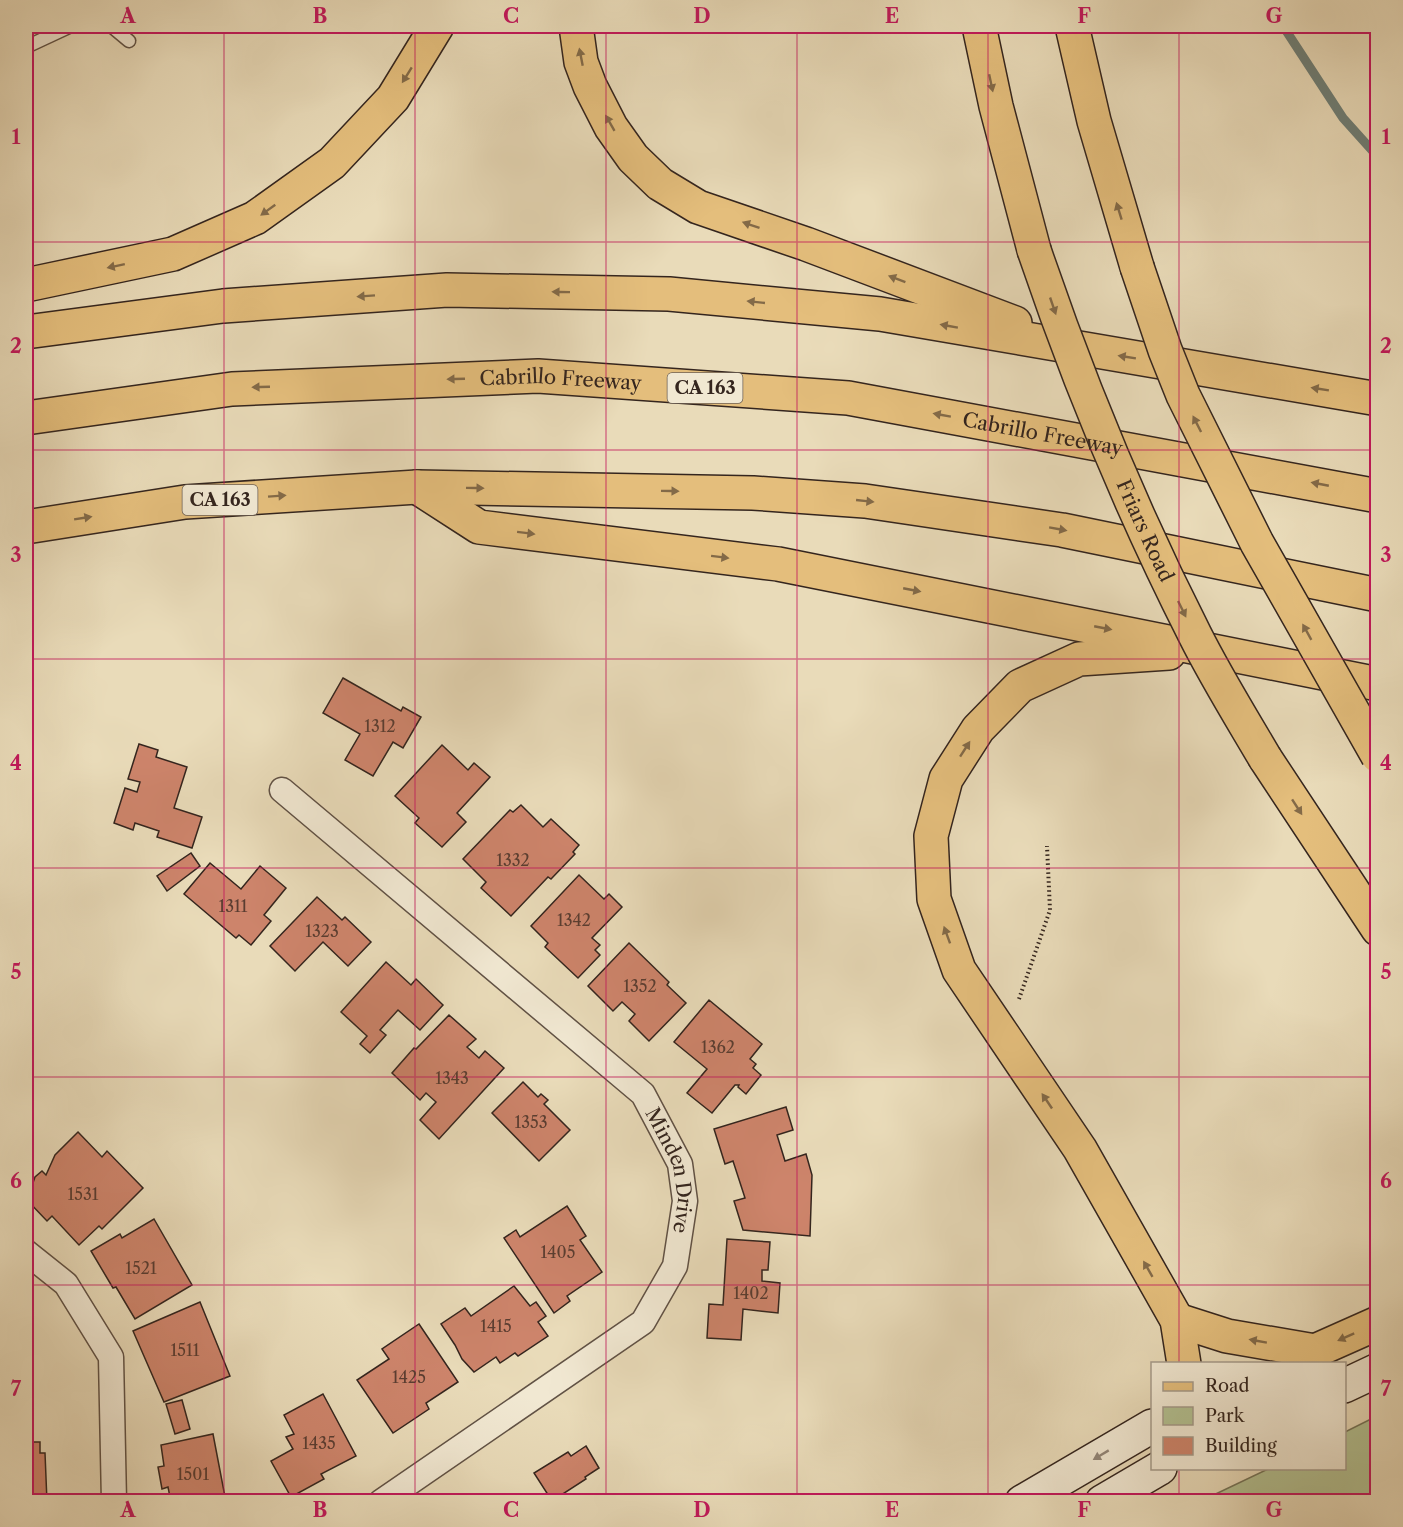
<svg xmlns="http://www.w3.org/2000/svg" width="1403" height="1527" font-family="'Libre Caslon Text',serif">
  <rect width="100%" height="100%" fill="#e9dbb9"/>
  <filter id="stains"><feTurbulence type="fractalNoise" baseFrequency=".00333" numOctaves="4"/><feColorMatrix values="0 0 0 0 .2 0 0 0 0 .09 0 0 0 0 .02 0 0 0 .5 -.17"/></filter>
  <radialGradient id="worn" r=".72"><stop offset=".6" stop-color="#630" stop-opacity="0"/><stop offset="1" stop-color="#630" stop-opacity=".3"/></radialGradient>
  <!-- green -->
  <polygon fill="#b3c192" stroke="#747358" stroke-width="1.5" points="1377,1416 1377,1501 1201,1501 1268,1469 1344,1468 1345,1432"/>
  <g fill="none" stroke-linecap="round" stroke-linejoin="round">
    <!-- stream -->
    <polyline stroke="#6f7f77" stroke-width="9" points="1283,26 1343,118 1378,157"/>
  </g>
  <!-- building -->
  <g fill="#cd846b" stroke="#34251e" stroke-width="1.5">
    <polygon points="343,678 401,711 403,707 421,717 403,748 393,742 373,776 345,760 360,734 323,713"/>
    <polygon points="139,744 158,750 156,757 187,767 174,808 202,817 192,848 157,837 159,831 135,823 133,830 114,823 125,788 137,792 140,782 128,779"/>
    <polygon points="442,745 468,770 474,763 490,777 457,813 466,822 442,847 415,823 419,818 395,796"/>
    <polygon points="521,805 543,827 551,819 579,845 573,852 575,854 551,879 548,877 511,916 481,888 486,882 463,859 510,810 513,812"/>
    <polygon points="191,853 200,866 167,891 157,876"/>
    <polygon points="210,863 241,889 260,866 286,888 264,915 271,921 251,945 239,935 236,938 184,894"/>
    <polygon points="579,875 604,899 609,894 622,907 592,938 600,945 595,950 600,955 578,978 545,947 548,943 531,926"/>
    <polygon points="317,897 342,920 345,917 371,942 348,966 323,942 295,971 270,946"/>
    <polygon points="629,943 669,982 667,985 686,1003 649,1041 629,1021 635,1014 622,1002 613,1011 588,986"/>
    <polygon points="386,962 411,985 416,979 443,1005 420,1030 398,1010 380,1030 386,1035 370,1053 360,1044 367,1036 341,1012"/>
    <polygon points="709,1000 762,1044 750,1059 756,1064 753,1068 761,1075 746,1094 738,1087 739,1085 735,1085 712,1113 687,1093 707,1069 674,1042"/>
    <polygon points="449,1015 476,1039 467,1047 479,1058 485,1051 504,1068 439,1139 420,1120 436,1102 426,1093 420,1100 392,1073 414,1048 416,1049"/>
    <polygon points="523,1082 538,1097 541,1094 548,1100 544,1104 570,1130 539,1161 492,1113"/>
    <polygon points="26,1107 30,1109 26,1126"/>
    <polygon points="786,1107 793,1130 777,1135 785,1161 806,1154 812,1175 810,1236 743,1230 734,1201 745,1198 733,1161 725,1164 714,1129"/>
    <polygon points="78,1132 102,1157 107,1151 143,1188 102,1229 99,1226 79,1245 52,1216 47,1221 27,1200 35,1177 42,1171 46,1175 55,1155"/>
    <polygon points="567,1206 586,1236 580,1240 602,1272 567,1296 570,1301 554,1313 504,1238 516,1230 520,1237"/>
    <polygon points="154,1219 192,1285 135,1319 116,1287 113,1288 91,1251 120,1234 122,1238"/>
    <polygon points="727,1239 770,1242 768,1270 762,1270 762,1281 780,1283 778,1313 743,1309 741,1340 707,1338 709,1304 723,1305"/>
    <polygon points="514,1286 530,1306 536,1302 546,1316 538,1322 548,1336 518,1356 515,1353 500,1363 496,1357 474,1372 462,1359 455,1345 441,1324 465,1308 471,1316"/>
    <polygon points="200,1302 230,1376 164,1402 133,1331"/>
    <polygon points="419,1324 458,1382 426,1403 429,1409 393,1433 357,1380 389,1359 382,1349"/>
    <polygon points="323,1394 356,1456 321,1474 324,1479 291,1497 271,1461 293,1449 286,1437 294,1434 284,1415"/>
    <polygon points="182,1400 190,1429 175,1434 166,1404"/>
    <polygon points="213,1434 226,1502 171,1502 168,1487 162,1489 158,1467 164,1466 161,1445"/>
    <polygon points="26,1442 40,1442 40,1453 45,1453 47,1502 26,1502"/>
    <polygon points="586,1446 599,1468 585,1477 586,1479 552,1501 534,1473 568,1452 571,1456"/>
  </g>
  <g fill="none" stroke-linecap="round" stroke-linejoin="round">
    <!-- lane casing -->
    <g stroke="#615245" stroke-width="15">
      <g id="lane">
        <polyline points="111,26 129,41"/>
        <polyline points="26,47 71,26"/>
      </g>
    </g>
    <!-- street casing -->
    <g stroke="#615245" stroke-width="27">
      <g id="street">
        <path id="s1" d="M 282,790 L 643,1094 L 680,1164 L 685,1201 L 675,1266 L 643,1322 L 381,1502"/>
        <polyline points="26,1252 66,1284 111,1357 114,1502"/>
      </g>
    </g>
    <!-- secondary casing -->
    <g stroke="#34251e" stroke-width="36">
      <g id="secondary">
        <polyline points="1344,1386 1378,1370"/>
        <polyline points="1022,1502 1152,1426"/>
        <polyline points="1102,1502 1160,1468"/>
      </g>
    </g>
    <!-- primary casing -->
    <g stroke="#34251e" stroke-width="36">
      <polyline id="primary" points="1315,1351 1378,1323"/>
    </g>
    <!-- highway casing -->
    <g stroke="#34251e" stroke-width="36">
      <g id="highway">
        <polyline points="576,26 581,62 590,86 611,127 633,158 660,184 698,207 806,244 1015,323"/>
        <polyline points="979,26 996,106 1034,250"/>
        <polyline points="1072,26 1094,121 1137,267"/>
        <polyline points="26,285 173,254 255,218 332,163 393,98 437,26"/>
        <polyline points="26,332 223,306 447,290 669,294 880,314 1378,399"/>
        <path id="s2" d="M 26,418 L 232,389 L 538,376 L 848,398 L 1378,496"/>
        <polyline points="417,487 479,527 778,564 1378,684"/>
        <polyline points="26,527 185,502 417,487 753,493 865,501 1062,530 1378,595"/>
        <polyline points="1169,653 1079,659 1020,686 978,729 946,779 931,836 934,899 959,970 1080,1149 1177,1320 1184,1364"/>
        <polyline points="1265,758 1378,929"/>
        <polyline points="1177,1320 1227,1336 1315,1351"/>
      </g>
    </g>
    <!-- path -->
    <polyline stroke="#34251e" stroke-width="4" stroke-dasharray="1.5 3" stroke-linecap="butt" points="1019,999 1050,910 1047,846"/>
    <!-- lane -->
    <use href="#lane" stroke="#f1e8d2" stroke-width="12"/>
    <!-- street -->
    <use href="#street" stroke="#f1e8d2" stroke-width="24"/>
    <!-- secondary -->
    <use href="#secondary" stroke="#f1e8d2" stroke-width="33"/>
    <!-- primary -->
    <use href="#primary" stroke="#e4be7c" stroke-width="33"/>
    <!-- highway -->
    <use href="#highway" stroke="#e4be7c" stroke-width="33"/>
    <!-- highway-bridge casing -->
    <g stroke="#34251e" stroke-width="36" stroke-linecap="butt">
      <g id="highway-bridge">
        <path id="s3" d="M 1034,250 C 1079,383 1132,511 1195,635 C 1216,677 1241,717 1265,758"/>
        <polyline points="1137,267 1165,350 1183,395 1257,543 1378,756"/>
      </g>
    </g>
    <!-- highway-bridge -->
    <use href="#highway-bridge" stroke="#e4be7c" stroke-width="33"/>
  </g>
  <!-- one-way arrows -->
  <defs><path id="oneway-solid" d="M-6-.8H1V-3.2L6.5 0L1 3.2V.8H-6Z" transform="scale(1.5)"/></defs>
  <g fill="#836a48">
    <use href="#oneway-solid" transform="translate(581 57) rotate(-101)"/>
    <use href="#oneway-solid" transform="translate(407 75) rotate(122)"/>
    <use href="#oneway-solid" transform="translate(991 83) rotate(78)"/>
    <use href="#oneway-solid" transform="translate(610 123) rotate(-120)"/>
    <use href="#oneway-solid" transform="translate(268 210) rotate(144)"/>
    <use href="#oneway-solid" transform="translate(1119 211) rotate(-107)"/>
    <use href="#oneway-solid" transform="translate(751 225) rotate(-161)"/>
    <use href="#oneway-solid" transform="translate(116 266) rotate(168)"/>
    <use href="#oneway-solid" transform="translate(897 279) rotate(-159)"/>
    <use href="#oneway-solid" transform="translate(561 292) rotate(-179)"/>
    <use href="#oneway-solid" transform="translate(366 296) rotate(176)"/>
    <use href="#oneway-solid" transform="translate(756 302) rotate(-174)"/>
    <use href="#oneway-solid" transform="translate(1053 306) rotate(71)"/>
    <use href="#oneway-solid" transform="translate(949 326) rotate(-170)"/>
    <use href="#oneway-solid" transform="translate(1127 357) rotate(-171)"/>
    <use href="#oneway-solid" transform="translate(456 379) rotate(178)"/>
    <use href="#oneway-solid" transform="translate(261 387) rotate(178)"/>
    <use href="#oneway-solid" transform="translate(1320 389) rotate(-171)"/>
    <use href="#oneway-solid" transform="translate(942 415) rotate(-170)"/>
    <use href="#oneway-solid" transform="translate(1197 424) rotate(-117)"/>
    <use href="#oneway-solid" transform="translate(1320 484) rotate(-169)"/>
    <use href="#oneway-solid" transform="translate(475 488) rotate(1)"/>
    <use href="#oneway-solid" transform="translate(670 491) rotate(1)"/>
    <use href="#oneway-solid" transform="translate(277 496) rotate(-4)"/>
    <use href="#oneway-solid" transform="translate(865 501) rotate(6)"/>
    <use href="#oneway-solid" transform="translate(83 518) rotate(-9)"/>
    <use href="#oneway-solid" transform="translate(1058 529) rotate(10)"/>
    <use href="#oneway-solid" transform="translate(526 533) rotate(7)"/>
    <use href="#oneway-solid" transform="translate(720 557) rotate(7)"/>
    <use href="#oneway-solid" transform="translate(912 590) rotate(11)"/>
    <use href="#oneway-solid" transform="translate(1182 609) rotate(64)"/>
    <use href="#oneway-solid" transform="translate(1103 628) rotate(11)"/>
    <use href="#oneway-solid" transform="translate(1307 632) rotate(-119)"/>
    <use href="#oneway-solid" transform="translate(965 749) rotate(-57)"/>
    <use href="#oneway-solid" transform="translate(1297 807) rotate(57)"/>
    <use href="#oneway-solid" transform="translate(947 935) rotate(-110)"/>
    <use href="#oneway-solid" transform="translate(1047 1101) rotate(-124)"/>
    <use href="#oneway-solid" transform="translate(1148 1269) rotate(-120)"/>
    <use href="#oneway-solid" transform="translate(1346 1337) rotate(156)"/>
    <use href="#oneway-solid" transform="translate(1258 1341) rotate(-170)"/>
  </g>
  <use fill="#928678" href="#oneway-solid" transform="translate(1101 1455) rotate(149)"/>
  <!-- grid -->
  <path fill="none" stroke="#c2185b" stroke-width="1.5" stroke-opacity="0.55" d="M 224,26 L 224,1502M 415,26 L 415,1502M 606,26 L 606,1502M 797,26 L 797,1502M 988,26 L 988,1502M 1179,26 L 1179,1364M 26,242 L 1378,242M 26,450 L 1378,450M 26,659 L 1378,659M 26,868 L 1378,868M 26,1077 L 1378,1077M 26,1285 L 1378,1285M 1179,1468 L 1179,1502"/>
  <g text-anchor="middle" stroke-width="4.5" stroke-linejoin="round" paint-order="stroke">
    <!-- number labels -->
    <g font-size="16" fill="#5a3d31">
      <text x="380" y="732">1312</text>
      <text x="513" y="866">1332</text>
      <text x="233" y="912">1311</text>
      <text x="574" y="926">1342</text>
      <text x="322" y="937">1323</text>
      <text x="640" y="992">1352</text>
      <text x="718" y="1053">1362</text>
      <text x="452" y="1084">1343</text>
      <text x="531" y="1128">1353</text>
      <text x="83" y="1200">1531</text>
      <text x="558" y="1258">1405</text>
      <text x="141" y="1274">1521</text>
      <text x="751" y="1299">1402</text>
      <text x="496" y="1332">1415</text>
      <text x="185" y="1356">1511</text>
      <text x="409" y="1383">1425</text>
      <text x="319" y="1449">1435</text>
      <text x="193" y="1480">1501</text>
    </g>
    <!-- shield labels -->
    <g fill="#f1e8d2" stroke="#6d6054" stroke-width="1.5">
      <rect x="667.5" y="373" width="75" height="30" rx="4.5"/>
      <rect x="182.5" y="485" width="75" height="30" rx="4.5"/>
    </g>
    <g font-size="18" font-weight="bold" fill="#34251e">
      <text x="705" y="394">CA 163</text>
      <text x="220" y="506">CA 163</text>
    </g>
    <!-- street labels -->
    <g font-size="20" fill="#34251e" stroke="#f1e8d2">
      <text dy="7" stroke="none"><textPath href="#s2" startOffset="537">Cabrillo Freeway</textPath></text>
      <text dy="7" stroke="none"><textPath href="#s2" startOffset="1023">Cabrillo Freeway</textPath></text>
      <text dy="7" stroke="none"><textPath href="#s3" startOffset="302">Friars Road</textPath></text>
      <text dy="7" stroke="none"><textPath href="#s1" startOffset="555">Minden Drive</textPath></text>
    </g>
  </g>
  <!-- margin -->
  <rect width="1403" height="1527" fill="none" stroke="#e9dbb9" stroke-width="66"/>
  <!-- legend -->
  <rect x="1151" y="1362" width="195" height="108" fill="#f1e8d2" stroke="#a59a8a" stroke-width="1.5"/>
  <rect x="1163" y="1382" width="30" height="9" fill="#e4be7c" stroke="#a59a8a" stroke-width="1.5"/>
  <text x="1205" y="1392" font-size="18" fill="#34251e">Road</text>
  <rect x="1163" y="1407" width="30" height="18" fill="#b3c192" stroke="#a59a8a" stroke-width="1.5"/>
  <text x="1205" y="1422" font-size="18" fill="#34251e">Park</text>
  <rect x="1163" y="1437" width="30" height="18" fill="#cd846b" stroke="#a59a8a" stroke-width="1.5"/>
  <text x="1205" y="1452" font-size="18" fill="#34251e">Building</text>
  <rect x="33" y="33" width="1337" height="1461" fill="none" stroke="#c2185b" stroke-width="2"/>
  <g font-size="20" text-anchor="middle" font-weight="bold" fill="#c2185b">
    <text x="128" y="23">A</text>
    <text x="320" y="23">B</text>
    <text x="511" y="23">C</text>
    <text x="702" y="23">D</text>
    <text x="892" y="23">E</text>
    <text x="1084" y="23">F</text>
    <text x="1274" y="23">G</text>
    <text x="16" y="144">1</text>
    <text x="1386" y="144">1</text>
    <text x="16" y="353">2</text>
    <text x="1386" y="353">2</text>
    <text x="16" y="562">3</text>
    <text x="1386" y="562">3</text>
    <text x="16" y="770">4</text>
    <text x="1386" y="770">4</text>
    <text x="16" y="979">5</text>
    <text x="1386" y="979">5</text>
    <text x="16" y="1188">6</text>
    <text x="1386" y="1188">6</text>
    <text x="16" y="1396">7</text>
    <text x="1386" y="1396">7</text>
    <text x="128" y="1517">A</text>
    <text x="320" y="1517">B</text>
    <text x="511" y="1517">C</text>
    <text x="702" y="1517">D</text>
    <text x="892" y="1517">E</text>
    <text x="1084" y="1517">F</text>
    <text x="1274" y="1517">G</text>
  </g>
  <rect width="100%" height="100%" filter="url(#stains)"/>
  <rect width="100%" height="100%" fill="url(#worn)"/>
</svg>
